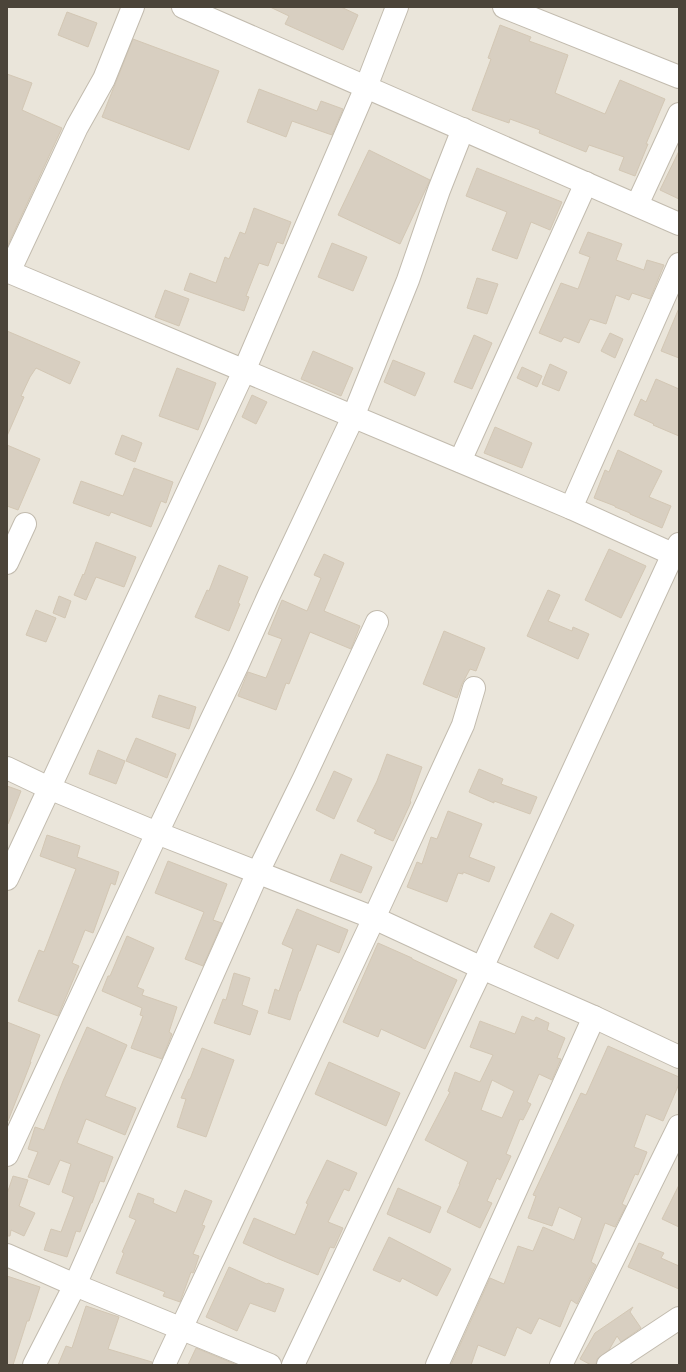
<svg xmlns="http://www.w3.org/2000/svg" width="686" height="1372" font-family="Poppins,sans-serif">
  <rect width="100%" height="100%" fill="#f6f3ec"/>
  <!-- residential -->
  <rect fill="#eae5da" x="7" y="7" width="672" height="1358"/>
  <!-- building -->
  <g fill="#d8cfc1" stroke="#d3c7b4" fill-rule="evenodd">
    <polygon points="270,7 341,7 358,15 343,50 285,24 289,16"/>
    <polygon points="67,12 97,23 88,47 58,35"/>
    <polygon points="500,25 531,37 529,41 568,55 555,93 605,114 620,80 665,99 646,144 648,144 635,176 619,170 624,157 589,145 586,152 539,133 540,130 510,119 509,123 472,110 491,59 488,58"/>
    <polygon points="133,39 219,71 189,150 102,117"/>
    <polygon points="7,74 32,83 22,110 62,128 7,247"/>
    <polygon points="259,89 317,111 321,101 343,109 332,135 292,121 286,137 247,122"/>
    <polygon points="369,150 430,180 400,244 338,215"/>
    <polygon points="679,151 679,199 660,190"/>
    <polygon points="477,168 562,202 550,230 531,222 517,259 492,250 507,212 466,196"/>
    <polygon points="254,208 291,222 283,244 277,242 268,266 259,263 246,296 249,297 244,311 184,290 190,273 216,283 225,257 229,259 240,232 245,234"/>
    <polygon points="588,232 622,244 616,260 644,270 647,260 664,265 650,299 632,293 629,300 616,295 606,324 590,319 579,343 564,337 561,342 539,333 561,283 578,289 590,257 579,253"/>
    <polygon points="332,243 367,257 353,291 318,277"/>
    <polygon points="477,278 498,284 487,314 467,308"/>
    <polygon points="165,290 189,299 179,326 155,317"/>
    <polygon points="679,308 679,358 661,351"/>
    <polygon points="7,331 80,362 70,384 36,368 30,377 21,396 24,397 7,436"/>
    <polygon points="610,333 623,339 615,358 601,351"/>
    <polygon points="474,335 492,343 472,389 454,382"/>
    <polygon points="313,351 353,368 341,396 301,379"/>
    <polygon points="393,360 425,373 415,396 384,382"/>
    <polygon points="550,364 567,372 559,391 542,384"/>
    <polygon points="522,367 542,376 537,387 517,378"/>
    <polygon points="177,368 216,383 198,430 159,416"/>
    <polygon points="656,379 679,389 679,436 653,425 654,424 634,415 641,399 646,402"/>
    <polygon points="252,395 267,402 256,424 242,417"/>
    <polygon points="495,427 532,443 522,468 484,453"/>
    <polygon points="122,435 142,443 135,462 115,454"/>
    <polygon points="7,445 40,459 18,510 7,506"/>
    <polygon points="618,450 662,471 649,497 671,506 662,528 630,514 630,513 615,507 615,506 594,498 605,470 609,472"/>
    <polygon points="134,468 173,482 166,503 161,501 151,527 111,512 109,516 73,503 81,481 123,496"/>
    <polygon points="96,542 136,557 124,587 96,577 86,600 74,595 83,574 84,575"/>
    <polygon points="609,549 646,566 621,618 585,600"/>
    <polygon points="324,554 344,563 324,611 360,626 351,649 310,632 289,684 286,683 276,710 238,696 248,672 266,678 282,639 268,634 282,600 307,611 321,578 314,575"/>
    <polygon points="219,565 248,577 238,603 240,604 229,631 195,617 207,590 209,591"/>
    <polygon points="548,590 560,595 548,621 572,631 573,627 589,634 578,659 527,636"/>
    <polygon points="59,596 71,601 65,618 53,613"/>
    <polygon points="36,610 56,618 46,642 26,635"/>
    <polygon points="444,631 485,648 476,671 470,669 462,684 457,698 423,684"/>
    <polygon points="159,695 196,707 189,729 152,717"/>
    <polygon points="136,738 176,754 167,778 126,761"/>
    <polygon points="98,750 125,761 116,784 89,774"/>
    <polygon points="387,754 422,767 410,801 411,802 393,841 374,833 376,830 357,821 377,781"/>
    <polygon points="479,769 503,779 501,784 537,797 530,814 494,801 494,803 469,792"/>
    <polygon points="334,771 352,779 334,819 316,810"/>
    <polygon points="7,786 21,791 8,824 7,824"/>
    <polygon points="448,811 482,824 469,857 495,867 489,882 463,872 463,874 458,873 447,902 407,887 417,862 422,864 431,837 437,839"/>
    <polygon points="47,835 80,846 77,857 119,872 115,885 111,883 93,933 85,930 72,963 79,966 58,1016 18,1001 39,950 44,952 76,869 40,856"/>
    <polygon points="341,854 372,867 361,893 330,881"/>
    <polygon points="168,861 227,884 213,920 222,923 203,966 185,959 204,912 155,893"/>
    <polygon points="297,909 348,930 339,953 317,944 300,991 299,991 290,1020 268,1013 275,989 279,991 293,949 282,944"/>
    <polygon points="551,913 574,925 558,959 534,947"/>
    <polygon points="127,936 154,948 137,987 144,990 142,995 177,1007 169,1032 172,1034 162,1059 131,1048 143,1016 140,1015 142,1008 102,991 108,976 110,976"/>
    <polygon points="378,943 412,958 412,959 457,980 425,1049 381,1029 378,1037 343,1022"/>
    <polygon points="234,973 250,978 242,1005 258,1011 250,1035 214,1023 223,999 226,1000"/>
    <path d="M 522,1016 L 534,1021 L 536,1017 L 549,1023 L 547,1030 L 565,1038 L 557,1058 L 561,1059 L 552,1080 L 539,1074 L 527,1102 L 531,1104 L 523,1120 L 520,1119 L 506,1154 L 511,1156 L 500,1180 L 497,1178 L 487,1201 L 492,1203 L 480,1228 L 447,1212 L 460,1184 L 459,1184 L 468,1162 L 425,1140 L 450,1092 L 448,1091 L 455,1072 L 480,1082 L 493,1055 L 470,1047 L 480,1021 L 515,1034 ZM 492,1080 L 514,1091 L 502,1118 L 481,1110 Z"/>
    <polygon points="7,1022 40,1035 30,1062 31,1062 8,1121"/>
    <polygon points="87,1027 127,1045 105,1096 136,1108 125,1135 86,1119 77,1143 113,1157 104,1182 100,1181 92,1203 91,1203 80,1232 76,1231 67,1257 44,1250 51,1229 61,1232 74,1197 62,1192 71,1164 60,1160 49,1185 28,1177 38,1152 28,1149 35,1127 44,1130 63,1081"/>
    <polygon points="608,1046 679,1077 679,1084 663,1121 646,1114 634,1147 647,1152 638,1175 635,1174 622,1204 626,1206 615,1227 605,1223 591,1262 596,1265 577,1304 571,1300 560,1327 539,1318 531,1334 517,1327 505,1356 478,1345 471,1365 451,1365 490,1278 504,1284 518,1246 533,1251 543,1227 574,1240 582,1218 559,1207 552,1226 528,1218 536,1196 533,1195 581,1093 586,1095"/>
    <polygon points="202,1048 234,1060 206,1137 177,1127 186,1099 181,1098 189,1079 190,1079"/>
    <polygon points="329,1062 400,1093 386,1126 315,1094"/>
    <polygon points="327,1160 357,1173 349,1191 344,1189 328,1222 343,1228 334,1248 330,1247 318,1275 279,1259 243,1243 254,1218 295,1235 308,1204 306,1203"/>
    <polygon points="13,1176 28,1180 19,1206 35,1213 24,1236 11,1230 10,1236 7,1236 7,1194"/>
    <polygon points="679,1185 679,1227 662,1219"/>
    <polygon points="398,1188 441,1207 430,1233 387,1214"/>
    <polygon points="185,1190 212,1201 202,1225 205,1226 193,1254 199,1256 194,1271 193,1273 191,1272 180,1302 163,1296 165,1292 116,1273 124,1253 122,1252 136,1220 129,1217 138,1193 154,1199 153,1203 176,1213"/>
    <polygon points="389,1237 451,1269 437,1296 402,1278 400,1282 373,1270"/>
    <polygon points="639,1243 664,1253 661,1258 679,1266 679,1289 628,1267"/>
    <polygon points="229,1267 267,1284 268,1283 284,1289 275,1312 250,1303 237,1331 206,1317"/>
    <polygon points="7,1276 40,1287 29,1321 27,1321 13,1365 7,1365"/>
    <polygon points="86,1306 119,1317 108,1349 152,1362 152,1365 58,1365 66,1346 72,1348"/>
    <polygon points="633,1307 630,1312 641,1328 621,1342 617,1336 609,1350 597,1359 596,1365 591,1365 580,1359 595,1333"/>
    <polygon points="196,1348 237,1365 188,1365"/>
  </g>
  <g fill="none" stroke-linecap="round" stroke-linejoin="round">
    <!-- minor casing -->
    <g stroke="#c2bbae" stroke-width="24">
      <g id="minor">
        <polyline points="183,7 679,224"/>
        <polyline points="504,7 679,77"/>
        <polyline points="637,205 679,114"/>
        <polyline points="7,271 571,508 679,557"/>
        <polyline points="9,272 77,127 104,79 133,7"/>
        <polyline points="460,461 586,183"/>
        <polyline points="571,508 679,264"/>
        <polyline points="7,563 25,524"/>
        <polyline points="7,768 49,788 157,833 374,918 482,968 594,1017 679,1057"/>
        <polyline points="7,879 244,371 366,87 397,7"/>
        <polyline points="7,1155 157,833 238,664 269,595 353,417 408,280 439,190 463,129"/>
        <polyline points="7,1255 75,1285 270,1365"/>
        <polyline points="34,1365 75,1285 258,872 304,778 377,622"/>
        <polyline points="164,1365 374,918 463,725 474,688"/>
        <polyline points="293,1365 482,968 673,554 679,544"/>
        <polyline points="437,1365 594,1017"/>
        <polyline points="561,1365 679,1126"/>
        <polyline points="608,1365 679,1318"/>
      </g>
    </g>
    <!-- minor -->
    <use href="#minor" stroke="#fff" stroke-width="22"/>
  </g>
  <!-- border -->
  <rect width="686" height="1372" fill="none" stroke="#4b4439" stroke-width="16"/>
</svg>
